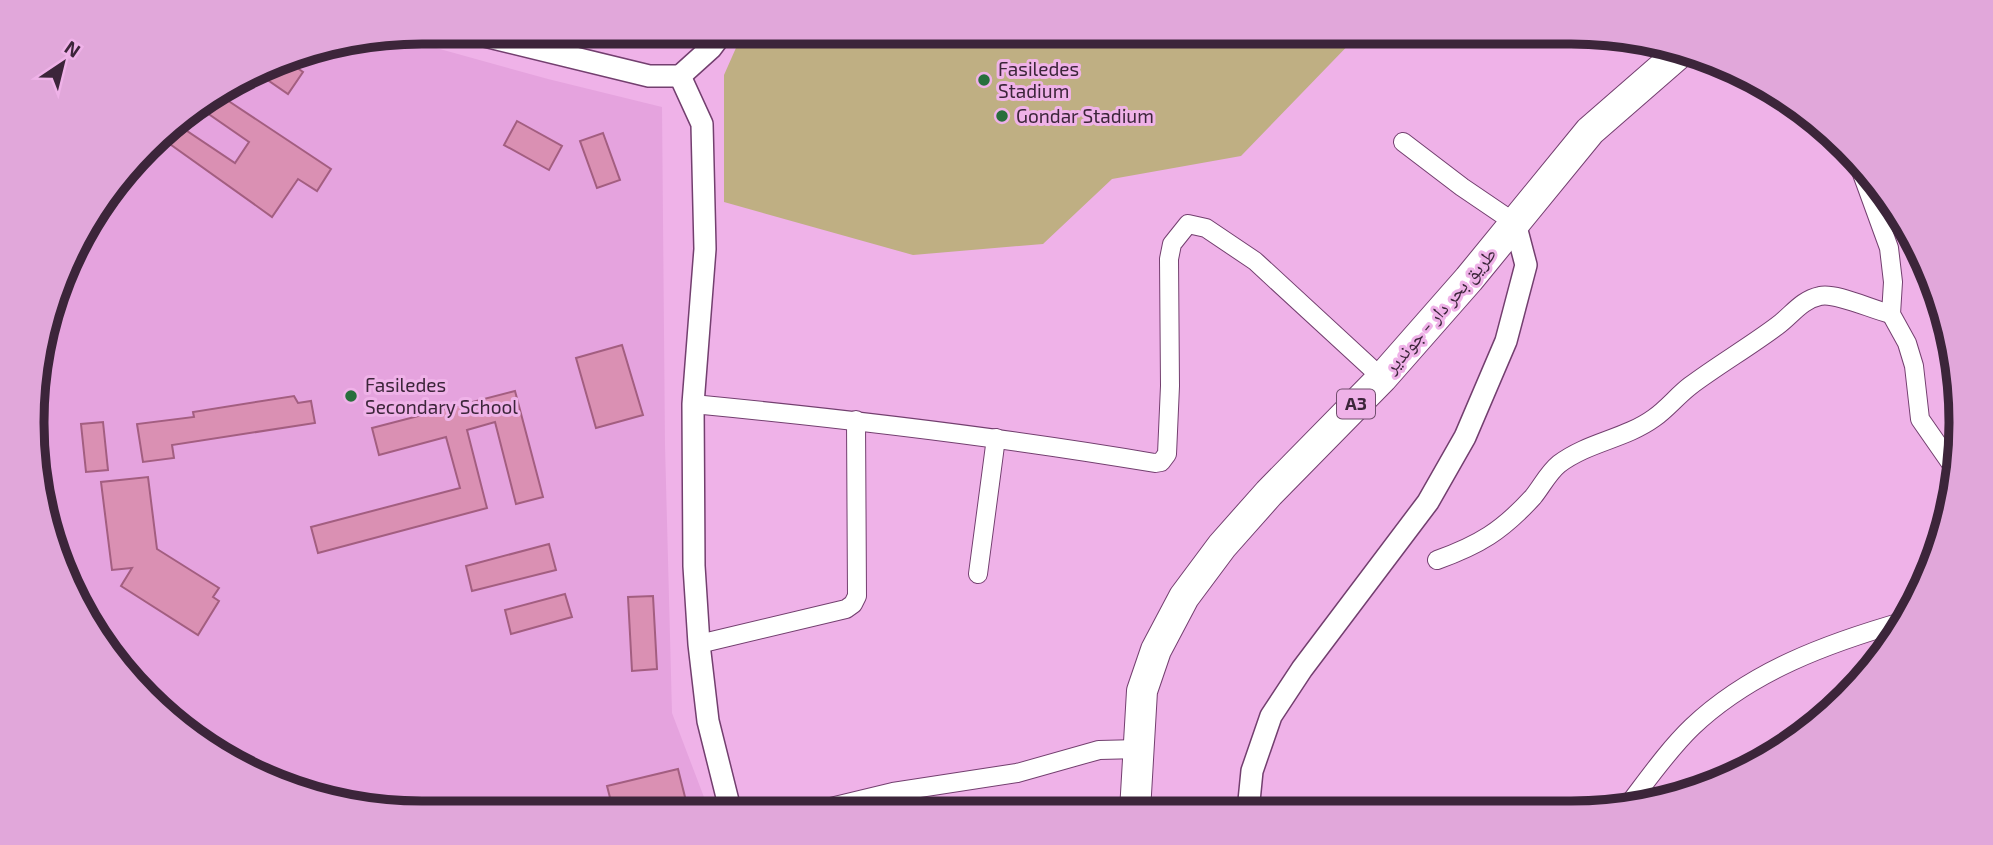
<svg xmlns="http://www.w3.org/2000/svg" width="1993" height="845" font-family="'Exo 2','Noto Naskh Arabic',sans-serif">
  <rect width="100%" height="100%" fill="#efb2e8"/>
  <!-- built -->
  <polygon fill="#e5a3de" points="393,36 548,79 662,107 665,445 672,713 710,813 423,813 296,793 165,717 84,618 35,474 39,347 84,227 165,128 296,52"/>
  <!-- green -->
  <polygon fill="#bfaf83" points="743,32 1361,32 1241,156 1112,179 1043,244 913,255 724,202 724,75"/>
  <!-- building -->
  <g fill="#da90b3" stroke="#a35e80" stroke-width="2">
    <polygon points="285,59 303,72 288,94 259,74"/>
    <polygon points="221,96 331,169 317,191 298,179 272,217 160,137 166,128 175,123 235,163 249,142 200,108"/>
    <polygon points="517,121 562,146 549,170 504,145"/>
    <polygon points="603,133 620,180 597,188 580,141"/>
    <polygon points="622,345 643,415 596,428 576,358"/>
    <polygon points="515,391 543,497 516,504 495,422 467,430 487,508 318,553 311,527 460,488 446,437 379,455 372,428"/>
    <polygon points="294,396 298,403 311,401 315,423 172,445 174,458 143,462 137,424 194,417 193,412"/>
    <polygon points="103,422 108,470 86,472 81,424"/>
    <polygon points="148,477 157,549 219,588 213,597 219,601 198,635 121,586 132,568 112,570 101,482"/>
    <polygon points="549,544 556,570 472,591 466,566"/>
    <polygon points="565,594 572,617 511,634 505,610"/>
    <polygon points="653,596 657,669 632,671 628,597"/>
    <polygon points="678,769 689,813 658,813 656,804 614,813 607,786"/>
  </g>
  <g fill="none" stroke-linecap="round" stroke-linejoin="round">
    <!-- minor casing -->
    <g stroke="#733f6f" stroke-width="20">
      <g id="minor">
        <polyline points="1403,142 1462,187 1515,223"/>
        <polyline points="1861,171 1889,248 1893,282 1891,314 1907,343 1914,366 1920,419 1952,465"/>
        <path d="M 693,404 C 848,419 1002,437 1155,463 L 1161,462 L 1167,454 L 1170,386 L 1169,259 L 1172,244 L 1188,224 L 1206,228 L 1255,261 L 1382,378"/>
        <path d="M 1437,560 C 1479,545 1502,531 1533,497 C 1542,486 1548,473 1559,464 C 1588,442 1625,439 1654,418 C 1667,409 1677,396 1690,386 C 1718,365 1749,347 1777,326 C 1792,315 1801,300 1820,296 C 1835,292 1873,310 1891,314"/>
        <polyline points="978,574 996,438"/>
        <polyline points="699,644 846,609 853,604 857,596 856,420"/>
        <path d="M 1625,809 C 1646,782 1667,751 1692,727 C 1751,671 1828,643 1905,621"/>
        <polyline points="810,812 893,792 1017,773 1099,750 1139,749"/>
      </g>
    </g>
    <!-- tertiary casing -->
    <g stroke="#733f6f" stroke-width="24">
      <g id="tertiary">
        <polyline points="468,32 649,76 680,76"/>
        <polyline points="680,76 702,124 705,249 693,404 694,566 699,644 708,721 731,813"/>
        <polyline points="680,76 711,48 723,32"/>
        <polyline points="1248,811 1252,771 1271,716 1302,669 1428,502 1465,437 1506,341 1526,265 1515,223"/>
      </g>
    </g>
    <!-- trunk casing -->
    <g stroke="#733f6f" stroke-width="32">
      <polyline id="trunk" points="1135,811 1142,691 1156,650 1184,597 1222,546 1269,493 1382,378 1469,279 1590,131 1683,50"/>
    </g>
    <!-- minor -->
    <use href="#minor" stroke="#fff" stroke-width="18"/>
    <!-- tertiary -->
    <use href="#tertiary" stroke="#fff" stroke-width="21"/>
    <!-- trunk -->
    <use href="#trunk" stroke="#fff" stroke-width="30"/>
  </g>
  <!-- markers -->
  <g fill="#276f3c" stroke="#efb2e8" stroke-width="2.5">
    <circle cx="984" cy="80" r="7"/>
    <circle cx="1002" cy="116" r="7"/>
    <circle cx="351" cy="396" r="7"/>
  </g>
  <g text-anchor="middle" stroke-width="6" stroke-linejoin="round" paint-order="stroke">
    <!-- shield labels -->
    <rect fill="#efb2e8" stroke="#724f6e" stroke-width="2" x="1337" y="389.5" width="38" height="29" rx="5"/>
    <g font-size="18" font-weight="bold" fill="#3c253a">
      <text x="1356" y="410">A3</text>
    </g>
    <!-- poi labels -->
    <g font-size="19" fill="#3c253a" stroke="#efb2e8" text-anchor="start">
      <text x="998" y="76">Fasiledes<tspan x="998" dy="22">Stadium</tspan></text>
      <text x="1016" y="123">Gondar Stadium</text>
      <text x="365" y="392">Fasiledes<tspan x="365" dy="22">Secondary School</tspan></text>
    </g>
    <!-- street labels -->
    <g font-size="19" fill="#3c253a" stroke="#efb2e8">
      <text transform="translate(1440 310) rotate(-49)" y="7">طريق بحر دار - جوندير</text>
    </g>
  </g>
  <!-- crop -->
  <path d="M0 0H1993V845H0ZM422 44H1571A378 378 0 0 1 1949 422V423A378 378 0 0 1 1571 801H422A378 378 0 0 1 44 423V422A378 378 0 0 1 422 44Z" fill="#e1a7da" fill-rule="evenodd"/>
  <path fill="none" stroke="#3c253a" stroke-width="9" d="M422 44H1571A378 378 0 0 1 1949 422V423A378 378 0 0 1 1571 801H422A378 378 0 0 1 44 423V422A378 378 0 0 1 422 44Z"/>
  <!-- north arrow -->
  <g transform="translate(63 63) rotate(35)" stroke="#efb2e8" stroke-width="5" paint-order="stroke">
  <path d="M0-5L12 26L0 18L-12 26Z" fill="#3c253a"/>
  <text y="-10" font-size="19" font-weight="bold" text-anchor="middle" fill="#3c253a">N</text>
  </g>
</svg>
